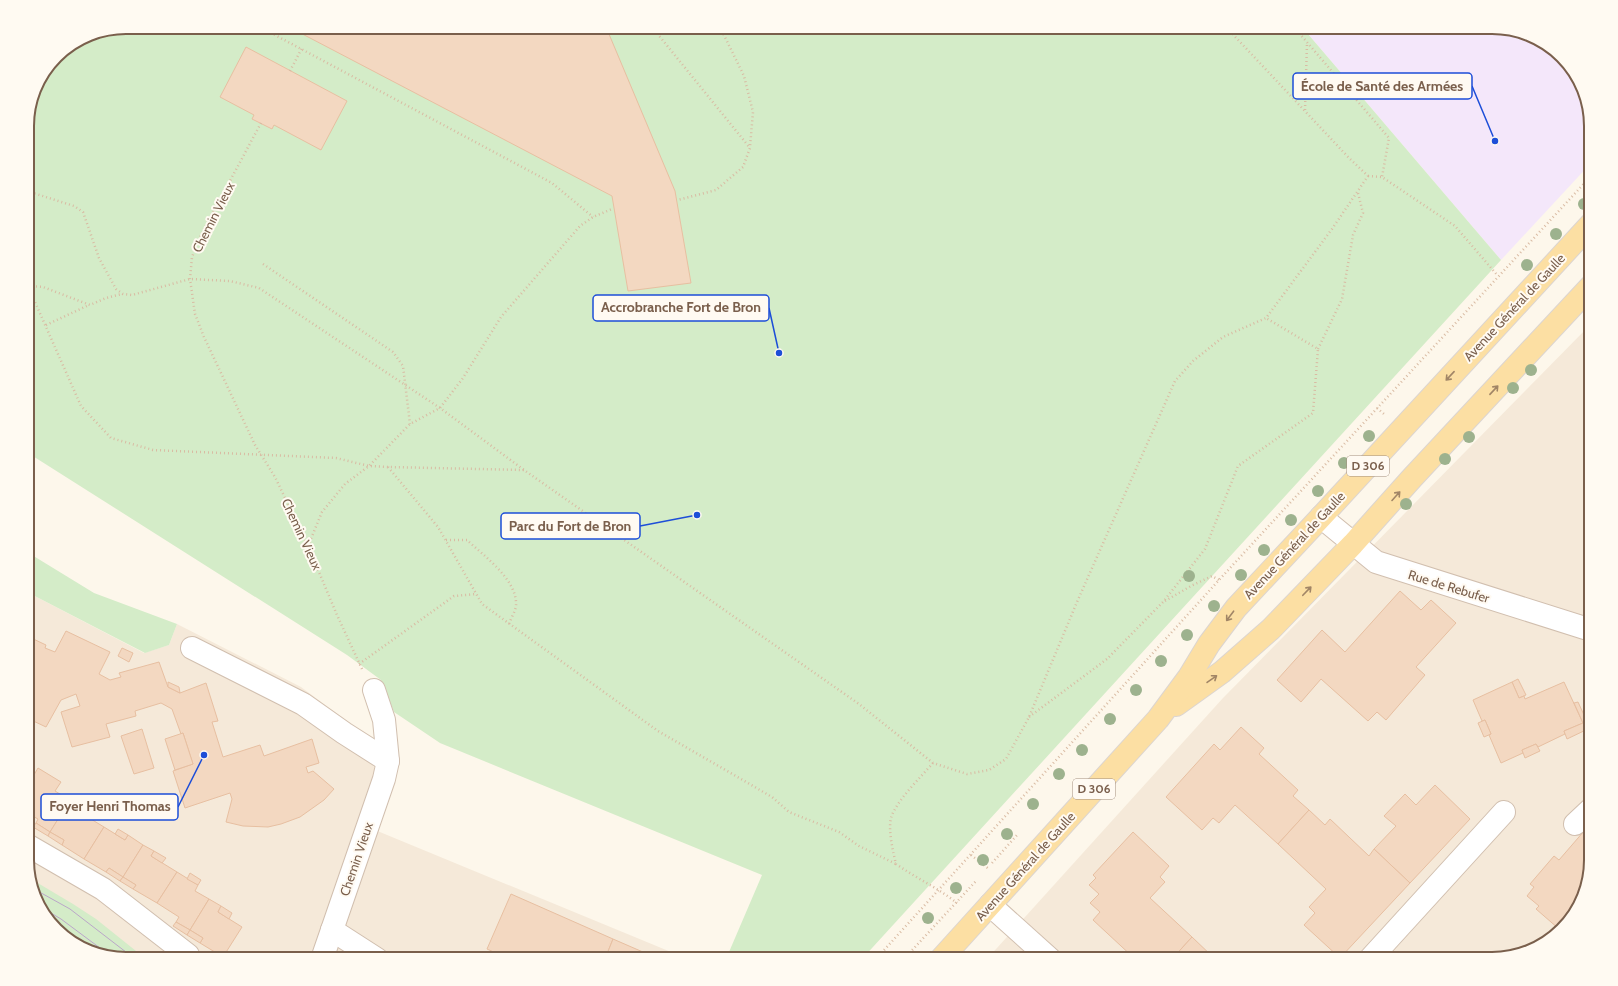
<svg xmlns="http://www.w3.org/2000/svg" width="1618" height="986" font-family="Cabin,sans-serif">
  <rect width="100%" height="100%" fill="#fdf7eb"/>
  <!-- residential -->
  <g fill="#f5e9d9">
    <polygon points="1591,324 1591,860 1578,910 1542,946 1492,959 987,959 1223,698"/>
    <polygon points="27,592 144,653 169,645 177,624 301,687 351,724 374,767 375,830 688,959 126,959 76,946 40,910 27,866"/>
  </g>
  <!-- education -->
  <polygon fill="#f4e7fa" points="1302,27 1492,27 1542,40 1578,76 1591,120 1591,163 1501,260"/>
  <!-- green -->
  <g fill="#d4ecc8">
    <polygon points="126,27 1302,27 1501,260 862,959 726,959 762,875 440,743 394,712 381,680 347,655 28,453 27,454 27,120 35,88 56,56 88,34"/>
    <polygon points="27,552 94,593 177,624 169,645 145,653 27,592"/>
    <polygon points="31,879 73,904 96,919 146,959 126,959 81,947 70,939 40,910"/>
  </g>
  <!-- building -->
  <g fill="#f3d8c1" stroke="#e7bfa1">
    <polygon points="289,27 606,27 675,191 691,283 628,291 612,196"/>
    <polygon points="246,47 347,101 321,150 274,125 272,129 252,119 254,115 220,97"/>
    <polygon points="1400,591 1421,610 1431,600 1456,623 1416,667 1425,675 1386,720 1377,712 1368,721 1321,679 1301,702 1277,680 1322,630 1345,652"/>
    <polygon points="66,631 110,652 99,674 110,680 121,677 119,673 159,662 168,687 180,693 206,683 218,721 212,722 223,757 260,745 264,756 312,739 319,763 306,767 308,773 313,771 334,789 324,800 300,817 281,824 268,827 243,826 226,822 232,799 230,793 185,808 173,771 193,764 183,733 181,734 172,709 161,703 135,711 136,716 106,724 110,737 72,747 61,712 80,706 76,694 61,700 46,727 27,718 27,636 46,645 45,648 55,652"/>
    <polygon points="122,648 133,653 129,662 118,656"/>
    <polygon points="1518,679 1526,695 1519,698 1512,682"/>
    <polygon points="168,682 179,687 180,693 168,687"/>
    <polygon points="1512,682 1519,698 1524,696 1525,699 1564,682 1583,723 1564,731 1565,734 1538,747 1536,744 1522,750 1523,753 1501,763 1489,735 1491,734 1485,720 1482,721 1473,700"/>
    <polygon points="1578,702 1590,728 1567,739 1564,731 1583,723 1574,703"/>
    <polygon points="1485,720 1491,734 1484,737 1478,723"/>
    <polygon points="1241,727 1264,748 1259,754 1298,790 1293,796 1309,810 1278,844 1235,805 1219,823 1213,818 1202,830 1166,797 1214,744 1220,750"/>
    <polygon points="142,729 154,768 134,774 121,736"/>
    <polygon points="183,733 193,764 175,770 165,739"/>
    <polygon points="1536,744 1540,751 1525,758 1522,750"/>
    <polygon points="38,768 61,782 55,791 70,800 50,832 36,823 38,819 27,813 27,801 34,790 28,785"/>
    <polygon points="28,785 34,790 30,797"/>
    <polygon points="1435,785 1470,819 1410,883 1374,849 1396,826 1384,816 1405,794 1416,805"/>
    <polygon points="70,800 83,808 81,813 104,827 84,859 62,845 64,840 50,832"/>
    <polygon points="83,808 94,815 91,820 81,813"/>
    <polygon points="1309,810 1325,825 1330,819 1369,856 1374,849 1410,883 1340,958 1304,925 1315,913 1309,907 1326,889 1278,844"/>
    <polygon points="36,823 50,832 48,836 33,827"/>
    <polygon points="1591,823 1591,860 1578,910 1559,929 1536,909 1539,906 1527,896 1534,887 1530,884 1554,856 1559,860"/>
    <polygon points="104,827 125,840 128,835 143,845 123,877 109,868 106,872 84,859"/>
    <polygon points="118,829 128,835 125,840 115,834"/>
    <polygon points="50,832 64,840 62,845 48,836"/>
    <polygon points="1133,832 1169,866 1160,877 1165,882 1150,898 1192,937 1172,959 1147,959 1143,955 1139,959 1135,959 1093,920 1100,912 1090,903 1099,894 1089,885 1096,878 1093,875"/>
    <polygon points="143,845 154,851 151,856 177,872 157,903 133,889 136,885 123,877"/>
    <polygon points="154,851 166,858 162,863 151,856"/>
    <polygon points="109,868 123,877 120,881 106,872"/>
    <polygon points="177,872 198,885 195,891 209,899 190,930 176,922 179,917 157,903"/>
    <polygon points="190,873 201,880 198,885 187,879"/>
    <polygon points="123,877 136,885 133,889 120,881"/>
    <polygon points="511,894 613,939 605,959 509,959 487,949"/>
    <polygon points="209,899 221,906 218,912 242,927 223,957 200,943 203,938 190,930"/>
    <polygon points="221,906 232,913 229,919 218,912"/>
    <polygon points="176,922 190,930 187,935 173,926"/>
    <polygon points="190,930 203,938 200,943 187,935"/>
    <polygon points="1192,937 1215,959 1172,959"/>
    <polygon points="613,939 659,959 605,959"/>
  </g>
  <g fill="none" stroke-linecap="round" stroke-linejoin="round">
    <!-- minor casing -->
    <g stroke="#d1bfaf" stroke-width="24">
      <g id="minor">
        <polyline points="1321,517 1376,562 1591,630"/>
        <polyline points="192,648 303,704 344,733 388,761"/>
        <polyline points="1575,824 1591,809"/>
        <polyline points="27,845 103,889 188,955 185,959"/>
        <polyline points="990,905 1050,959"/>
        <polyline points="332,930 377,959"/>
        <polyline points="322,959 384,779 388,761 384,720 374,690"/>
        <polyline points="1370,959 1504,812"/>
      </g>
    </g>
    <!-- major casing -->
    <g stroke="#dcd5d0" stroke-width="24">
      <g id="major">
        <polyline points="1176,705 1222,672 1271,629 1353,544 1412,478 1591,286"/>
        <polyline points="941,959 1158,719 1189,677 1209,644 1236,608 1321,517 1591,224"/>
      </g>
    </g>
    <!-- path -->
    <g stroke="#d9bba3" stroke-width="2.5" stroke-dasharray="1 3" stroke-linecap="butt">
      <polyline points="260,27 552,183 593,217"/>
      <polyline points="652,27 750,148 743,167 716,190 678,200"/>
      <polyline points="720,27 744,76 753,112 750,147"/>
      <polyline points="1294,27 1389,138 1382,177"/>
      <polyline points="290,71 302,48"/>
      <polyline points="1305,110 1307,43"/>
      <polyline points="261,123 201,235 192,257 190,279 195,314 204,337 255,445 275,477 308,546 337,615 362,669"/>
      <polyline points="1368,176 1382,177 1455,226 1498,276"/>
      <polyline points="27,191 74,206 83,212 99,258 116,289 123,294 132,295 190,279 230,281 259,288 440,408 524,470 859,704 933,763 967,774 989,770 1006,759 1029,717 1077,602 1175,381 1193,361 1223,337 1266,318 1332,229 1368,176 1350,159 1226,27"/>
      <polyline points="263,264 393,352 403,366 410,424"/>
      <polyline points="27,284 81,406 111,438 153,450 336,458 369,466 388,467 524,470"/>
      <polyline points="28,286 43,287 90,305 106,298 122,294"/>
      <polyline points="46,325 89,305"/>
      <polyline points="1318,349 1342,299 1353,235 1363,213 1358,193"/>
      <polyline points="1377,408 1384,414"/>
      <polyline points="388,467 438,527 482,604 658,731 772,797 789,812 839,832 859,846 896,864"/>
      <path d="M 446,540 L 467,540 C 484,556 518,580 516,606 C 515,612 511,618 509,624"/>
      <polyline points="308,546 322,512 345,484 369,466 410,424 440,408 463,378 501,317 580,226 593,217 612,209"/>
      <polyline points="1165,601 1191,586 1212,576 1219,580"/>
      <polyline points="359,664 454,596 477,594"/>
      <polyline points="1029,717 1107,659 1163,602 1205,549 1238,466 1313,413 1318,349 1266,318"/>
      <path d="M 933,763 C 921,777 896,801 891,818 C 888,830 893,852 896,864 C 916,878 938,888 957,903"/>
      <polyline points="971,855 989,869"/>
      <polyline points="992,863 1018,834"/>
      <polyline points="876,959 1219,580 1591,176"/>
      <polyline points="904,959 976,881"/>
    </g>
    <!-- minor -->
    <use href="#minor" stroke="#fff" stroke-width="22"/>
    <!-- major -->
    <use href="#major" stroke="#fcdfa3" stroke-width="22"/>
    <!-- tram -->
    <g stroke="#bba7c9" stroke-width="1">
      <polyline points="34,889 70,909 135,959"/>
      <polyline points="39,906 61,919 108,954"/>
    </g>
  </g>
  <!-- trees -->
  <g fill="#9db28e">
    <circle cx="1584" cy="204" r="6"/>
    <circle cx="1556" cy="234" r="6"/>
    <circle cx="1527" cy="265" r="6"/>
    <circle cx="1531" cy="370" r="6"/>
    <circle cx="1513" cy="388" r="6"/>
    <circle cx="1369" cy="436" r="6"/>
    <circle cx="1469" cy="437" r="6"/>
    <circle cx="1445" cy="459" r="6"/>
    <circle cx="1344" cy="463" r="6"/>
    <circle cx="1318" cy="491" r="6"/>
    <circle cx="1406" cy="504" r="6"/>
    <circle cx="1291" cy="520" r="6"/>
    <circle cx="1264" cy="550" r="6"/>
    <circle cx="1241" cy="575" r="6"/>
    <circle cx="1189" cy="576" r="6"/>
    <circle cx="1214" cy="606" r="6"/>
    <circle cx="1187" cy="635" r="6"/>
    <circle cx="1161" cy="661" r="6"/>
    <circle cx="1136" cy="690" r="6"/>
    <circle cx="1110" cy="719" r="6"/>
    <circle cx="1082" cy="750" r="6"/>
    <circle cx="1059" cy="774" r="6"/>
    <circle cx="1033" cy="804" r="6"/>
    <circle cx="1007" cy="834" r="6"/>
    <circle cx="983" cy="860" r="6"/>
    <circle cx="956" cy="888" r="6"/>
    <circle cx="928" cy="918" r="6"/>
  </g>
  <!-- one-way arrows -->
  <defs><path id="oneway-shaft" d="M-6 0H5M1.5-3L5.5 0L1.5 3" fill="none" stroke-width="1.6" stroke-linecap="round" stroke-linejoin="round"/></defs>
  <g stroke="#a18566">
    <use href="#oneway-shaft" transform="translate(1450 376) rotate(133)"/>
    <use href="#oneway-shaft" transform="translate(1494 390) rotate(-47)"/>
    <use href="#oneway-shaft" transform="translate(1396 496) rotate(-48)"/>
    <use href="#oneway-shaft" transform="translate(1307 591) rotate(-46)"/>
    <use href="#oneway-shaft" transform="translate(1230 616) rotate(127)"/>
    <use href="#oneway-shaft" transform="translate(1212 679) rotate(-35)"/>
  </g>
  <g text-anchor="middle" stroke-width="4" stroke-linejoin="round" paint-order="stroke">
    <!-- shield labels -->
    <g fill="#fffaf2" stroke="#a28e7e" stroke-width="1">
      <rect x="1347" y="456" width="42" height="20" rx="3"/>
      <rect x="1073" y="779" width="42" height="20" rx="3"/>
    </g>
    <g font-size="12" font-weight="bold" fill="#7a5f4c">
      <text x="1368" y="470">D 306</text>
      <text x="1094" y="793">D 306</text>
    </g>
    <!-- street labels -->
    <g font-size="13" fill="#7a5f4c" stroke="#fffaf2">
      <text transform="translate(213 217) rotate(-63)" y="5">Chemin Vieux</text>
      <text transform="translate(1514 307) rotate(-47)" y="5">Avenue Général de Gaulle</text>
      <text transform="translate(302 534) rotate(65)" y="5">Chemin Vieux</text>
      <text transform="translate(1294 545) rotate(-47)" y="5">Avenue Général de Gaulle</text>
      <text transform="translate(1449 586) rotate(17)" y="5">Rue de Rebufer</text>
      <text transform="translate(356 859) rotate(-71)" y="5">Chemin Vieux</text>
      <text transform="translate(1025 866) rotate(-48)" y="5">Avenue Général de Gaulle</text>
    </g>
  </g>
  <!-- crop -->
  <path d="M0 0H1618V986H0ZM126 34H1492A92 92 0 0 1 1584 126V860A92 92 0 0 1 1492 952H126A92 92 0 0 1 34 860V126A92 92 0 0 1 126 34Z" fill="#fffaf2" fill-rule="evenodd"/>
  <path fill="none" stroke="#7a5f4c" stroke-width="2" d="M126 34H1492A92 92 0 0 1 1584 126V860A92 92 0 0 1 1492 952H126A92 92 0 0 1 34 860V126A92 92 0 0 1 126 34Z"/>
  <!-- callouts -->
  <path fill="none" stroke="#1d4ed8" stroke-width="1.5" d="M1495 141L1472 86M779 353L769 308M697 515L640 526M204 755L178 807"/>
  <g fill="#1d4ed8" stroke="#fffaf2" stroke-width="1.5">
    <circle cx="1495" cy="141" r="4"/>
    <circle cx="779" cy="353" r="4"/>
    <circle cx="697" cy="515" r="4"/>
    <circle cx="204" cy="755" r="4"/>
  </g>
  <g fill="#fffaf2" stroke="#1d4ed8" stroke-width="1.5">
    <rect x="1293" y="73" width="179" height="26" rx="4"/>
    <rect x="593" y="295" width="176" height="26" rx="4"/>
    <rect x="501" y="513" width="139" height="26" rx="4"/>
    <rect x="41" y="794" width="137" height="26" rx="4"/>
  </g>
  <g font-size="14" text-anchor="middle" font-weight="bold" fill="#7a5f4c">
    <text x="1382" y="91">École de Santé des Armées</text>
    <text x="681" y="312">Accrobranche Fort de Bron</text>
    <text x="570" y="531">Parc du Fort de Bron</text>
    <text x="110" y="811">Foyer Henri Thomas</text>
  </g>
</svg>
